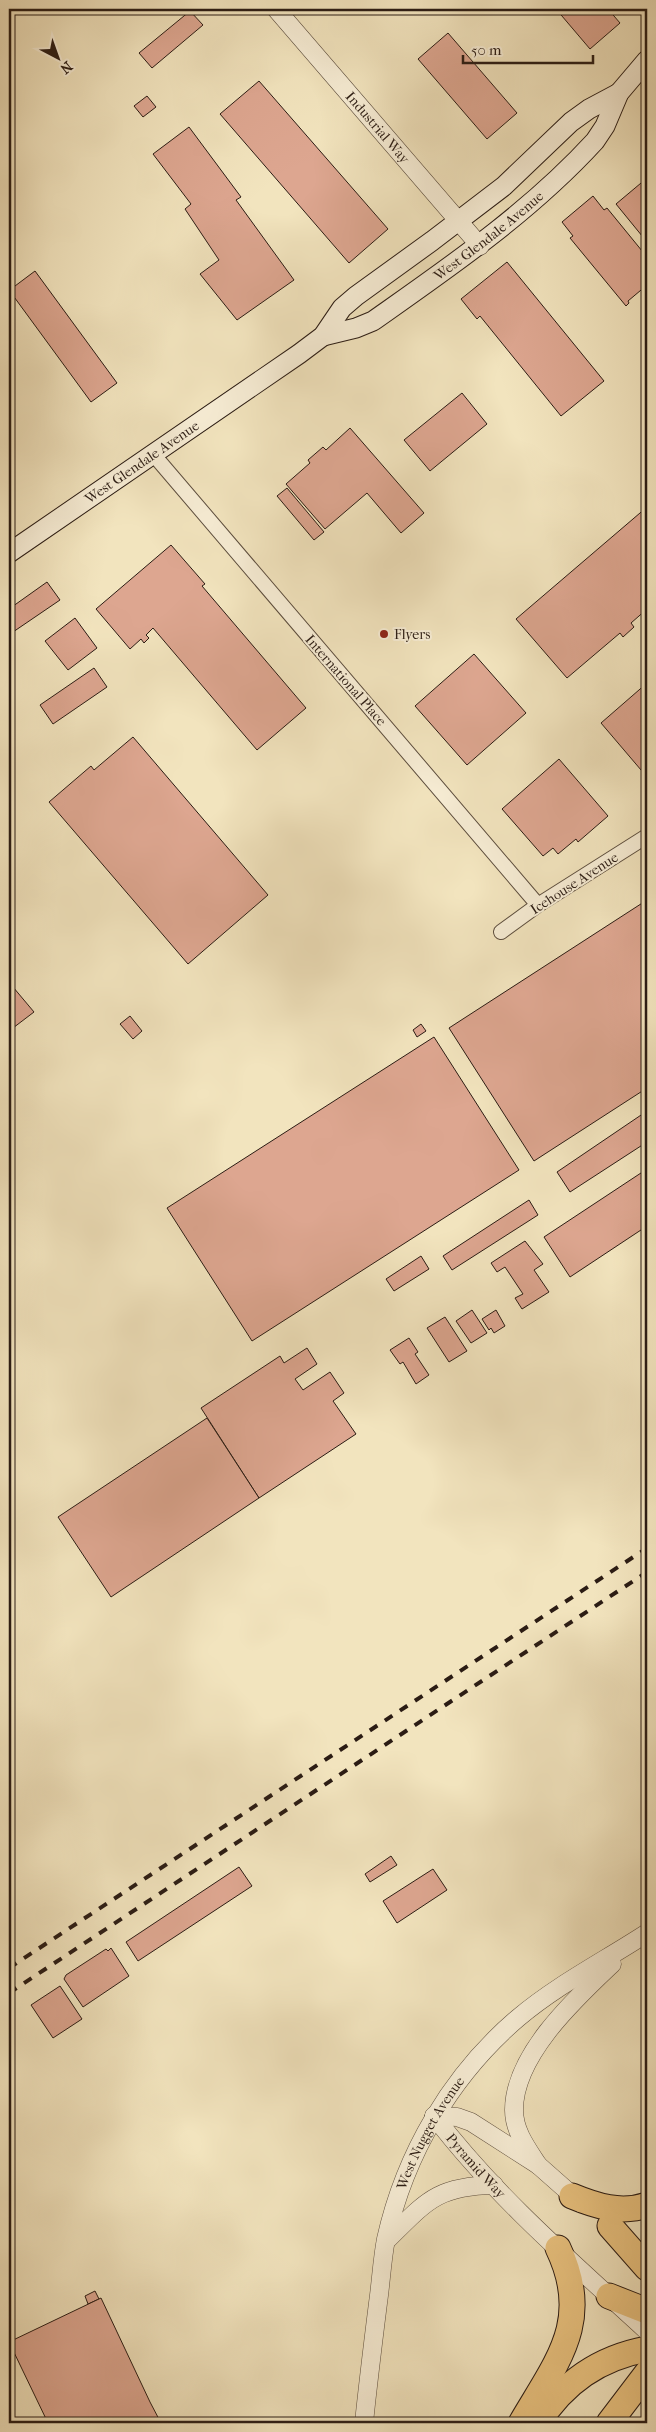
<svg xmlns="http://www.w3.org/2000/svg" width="656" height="2432" font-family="'IM FELL French Canon',serif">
  <rect width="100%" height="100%" fill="#f2e4be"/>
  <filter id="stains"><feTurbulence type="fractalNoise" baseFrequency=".004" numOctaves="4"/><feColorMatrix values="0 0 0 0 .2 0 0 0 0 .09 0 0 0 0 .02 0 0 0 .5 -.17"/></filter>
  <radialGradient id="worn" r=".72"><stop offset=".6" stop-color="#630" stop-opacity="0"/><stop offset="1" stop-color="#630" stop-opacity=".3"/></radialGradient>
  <!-- building -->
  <g fill="#dda690" stroke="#2b1c14">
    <polygon points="556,9 608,9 620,23 590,49"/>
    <polygon points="190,11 203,25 152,68 139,53"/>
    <polygon points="448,33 517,113 487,139 418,59"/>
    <polygon points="259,81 388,229 349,263 220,114"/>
    <polygon points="147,96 156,107 143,117 134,106"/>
    <polygon points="189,127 241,197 236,200 294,280 237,320 200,274 219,260 185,209 191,204 153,154"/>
    <polygon points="647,178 647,242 616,204"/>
    <polygon points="593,196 604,210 607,208 647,257 647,285 628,301 629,303 626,306 570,238 573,236 562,222"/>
    <polygon points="507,262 604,381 561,416 480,316 477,319 461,299"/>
    <polygon points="35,271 117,383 91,402 9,290 12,288 11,286 15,286"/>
    <polygon points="462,393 487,424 430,471 404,440"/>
    <polygon points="350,428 424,513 401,533 367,493 325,529 286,484 310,463 308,460 323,447 326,450"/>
    <polygon points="287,488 324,532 314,540 277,496"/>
    <polygon points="647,507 647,609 631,623 634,627 623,637 620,633 567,678 516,619"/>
    <polygon points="171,545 205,584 202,586 306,708 257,750 153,628 146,635 149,638 144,643 141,639 130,649 96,609"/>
    <polygon points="47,582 60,600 13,632 9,626 9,609"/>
    <polygon points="75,618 97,648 68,670 45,641"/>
    <polygon points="474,654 526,713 467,765 415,706"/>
    <polygon points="94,668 107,687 53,724 40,705"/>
    <polygon points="647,683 647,777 601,723"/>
    <polygon points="133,737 268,895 188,964 49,802 91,766 94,770"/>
    <polygon points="559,759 608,816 578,842 576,839 558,854 553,848 543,856 502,809"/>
    <polygon points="647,900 647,1088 534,1161 449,1028"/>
    <polygon points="13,987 34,1012 9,1031 9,990"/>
    <polygon points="130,1016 142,1031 133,1039 120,1024"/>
    <polygon points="421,1024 426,1031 417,1037 413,1030"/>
    <polygon points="434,1037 519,1170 252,1341 167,1208"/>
    <polygon points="647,1111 647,1142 570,1192 557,1172"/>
    <polygon points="647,1169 647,1226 570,1277 544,1237"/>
    <polygon points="529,1200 538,1215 452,1270 443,1256"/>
    <polygon points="525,1241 543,1264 534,1270 549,1292 522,1309 515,1298 523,1294 505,1267 497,1272 491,1263"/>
    <polygon points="421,1256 429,1269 394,1291 386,1279"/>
    <polygon points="472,1310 487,1333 471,1343 456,1321"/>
    <polygon points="496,1310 505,1326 494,1333 491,1328 489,1330 482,1319"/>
    <polygon points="445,1317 467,1351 449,1362 427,1328"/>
    <polygon points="409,1338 418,1352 415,1354 429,1375 416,1384 403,1362 400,1364 390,1350"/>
    <polygon points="307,1348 317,1364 295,1379 303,1390 330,1372 344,1393 333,1401 356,1434 259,1498 201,1408 280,1356 284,1363"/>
    <polygon points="207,1418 259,1498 111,1597 58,1517"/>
    <polygon points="391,1856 397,1865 370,1882 365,1874"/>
    <polygon points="239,1867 252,1886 138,1961 126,1942"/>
    <polygon points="433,1869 447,1890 397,1923 383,1901"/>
    <polygon points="111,1948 129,1976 83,2007 64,1979 66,1975 106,1949 108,1951"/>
    <polygon points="60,1986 82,2019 53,2038 31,2005"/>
    <polygon points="95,2291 99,2299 88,2304 85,2296"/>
    <polygon points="101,2298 150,2402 161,2423 48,2423 9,2342"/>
  </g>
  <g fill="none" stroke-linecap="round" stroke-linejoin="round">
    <!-- minor casing -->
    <g stroke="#5d4e3e" stroke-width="16">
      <g id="minor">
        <polyline points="153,454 538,905"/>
        <polyline points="501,932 538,905 647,836"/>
      </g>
    </g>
    <!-- tertiary casing -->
    <g stroke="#5d4e3e" stroke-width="19">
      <g id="tertiary">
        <path id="s1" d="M 276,9 L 480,246"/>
        <path id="s2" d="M 434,2116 C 495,2196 573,2263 647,2331"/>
        <polyline points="434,2116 457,2117 471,2122 538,2165 581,2203"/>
        <path d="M 538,2165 C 527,2148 514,2131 514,2110 C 514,2055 575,1999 612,1964"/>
        <path d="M 387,2240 C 426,2202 436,2186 494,2185"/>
        <path id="s3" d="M 364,2423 C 368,2383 373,2343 378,2303 C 381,2282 382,2260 386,2239 C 405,2154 451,2075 518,2018 C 557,1985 604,1961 647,1933"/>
      </g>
    </g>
    <!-- secondary casing -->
    <g stroke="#2b1c14" stroke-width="21">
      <g id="secondary">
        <path id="s4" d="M 323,336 L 356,328 L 373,321 C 451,266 530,212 595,141 L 605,126 L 619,93 L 647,60"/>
        <path id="s5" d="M 9,553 L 299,354 L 323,336 L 342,308 L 356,296 L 432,241 L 504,186 L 571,122 L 589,109 L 619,93"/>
      </g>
    </g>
    <!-- motorway casing -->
    <g stroke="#2b1c14" stroke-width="27">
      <g id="motorway">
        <path d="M 572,2196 C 596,2206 621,2214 647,2205"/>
        <polyline points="610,2226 647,2268"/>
        <polyline points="609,2296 647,2311"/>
        <path d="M 521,2423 C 557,2361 593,2321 558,2248"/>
        <path d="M 538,2423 C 564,2382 599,2358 647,2349"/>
        <polyline points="609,2423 647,2373"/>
      </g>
    </g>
    <!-- minor -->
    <use href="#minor" stroke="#f7edd5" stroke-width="14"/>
    <!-- tertiary -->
    <use href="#tertiary" stroke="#f7edd5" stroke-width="18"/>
    <!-- secondary -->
    <use href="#secondary" stroke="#f7edd5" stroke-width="19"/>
    <!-- motorway -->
    <use href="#motorway" stroke="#e9c27f" stroke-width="25"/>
    <!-- rail -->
    <g stroke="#2b1c14" stroke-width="4" stroke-dasharray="9 9" stroke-linecap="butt">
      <polyline points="9,1968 647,1548"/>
      <polyline points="9,1993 647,1572"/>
    </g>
  </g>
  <!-- markers -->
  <circle fill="#8f2418" stroke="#f7edd5" stroke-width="2" cx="384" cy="634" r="5"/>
  <g text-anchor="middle" stroke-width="4" stroke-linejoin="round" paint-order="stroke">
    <!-- street labels -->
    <g font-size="14" fill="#2b1c14" stroke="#f7edd5">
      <text dy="5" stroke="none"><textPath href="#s1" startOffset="156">Industrial Way</textPath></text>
      <text dy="5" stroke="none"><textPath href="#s4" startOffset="196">West Glendale Avenue</textPath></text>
      <text dy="5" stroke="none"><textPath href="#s5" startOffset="161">West Glendale Avenue</textPath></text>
      <text transform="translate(346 680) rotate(49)" y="5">International Place</text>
      <text transform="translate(574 883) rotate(-33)" y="5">Icehouse Avenue</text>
      <text dy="5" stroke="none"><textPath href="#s3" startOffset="301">West Nugget Avenue</textPath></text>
      <text dy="5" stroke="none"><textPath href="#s2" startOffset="65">Pyramid Way</textPath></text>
    </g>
    <!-- poi labels -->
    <g font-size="14" fill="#2b1c14" stroke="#f7edd5" text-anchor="start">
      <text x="394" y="639">Flyers</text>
    </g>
  </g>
  <!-- margin -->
  <rect width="656" height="2432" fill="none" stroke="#f2e4be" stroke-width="30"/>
  <rect x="10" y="10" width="636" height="2412" fill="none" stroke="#2b1c14" stroke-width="2.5"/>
  <rect x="15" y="15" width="626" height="2402" fill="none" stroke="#2b1c14"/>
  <!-- north arrow -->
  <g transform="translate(58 58) rotate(139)" stroke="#f7edd5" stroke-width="4" paint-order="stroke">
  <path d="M0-4L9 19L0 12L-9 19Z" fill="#2b1c14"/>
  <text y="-8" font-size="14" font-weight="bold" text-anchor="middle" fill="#2b1c14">N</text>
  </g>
  <!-- scale -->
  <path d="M463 55v8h130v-8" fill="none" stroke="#2b1c14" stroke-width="2.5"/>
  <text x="471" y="55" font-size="15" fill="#2b1c14" stroke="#f7edd5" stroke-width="4" paint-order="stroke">50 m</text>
  <rect width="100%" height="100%" filter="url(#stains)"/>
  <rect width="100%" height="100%" fill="url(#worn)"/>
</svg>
